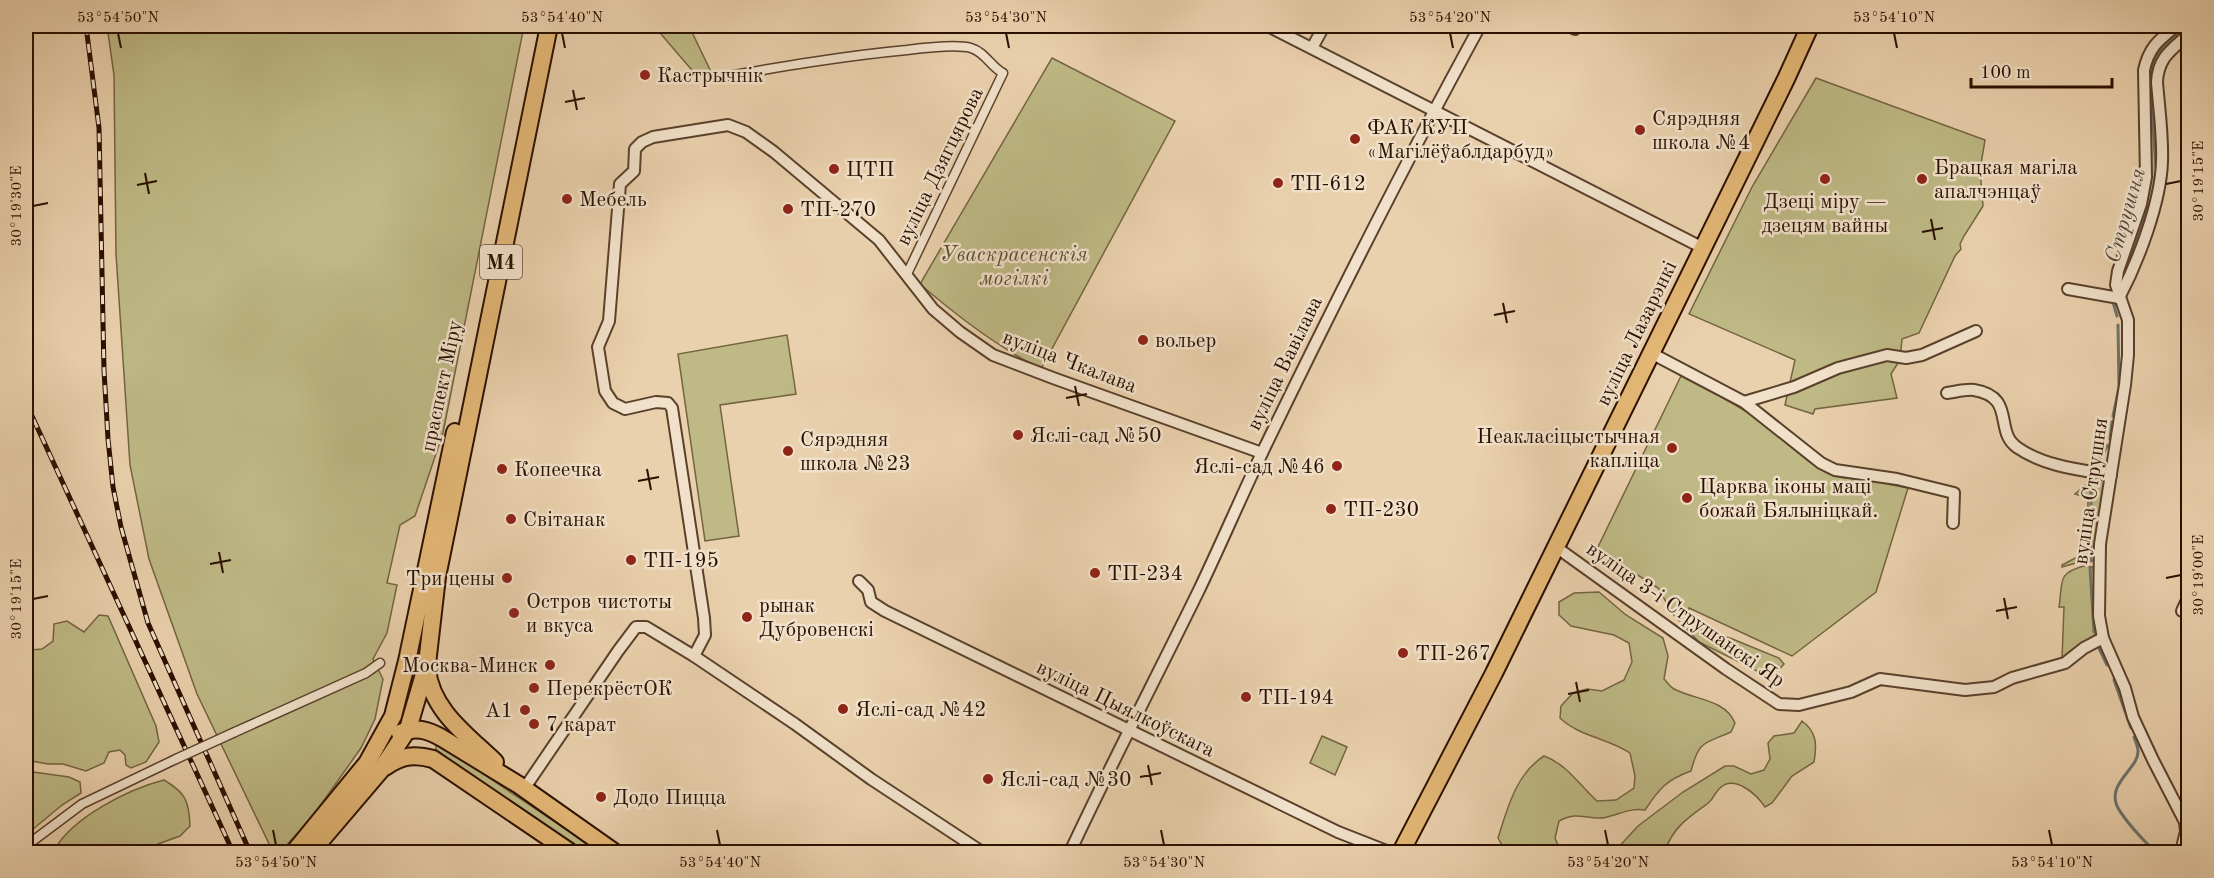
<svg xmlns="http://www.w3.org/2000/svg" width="2214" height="878" font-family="'Old Standard TT',serif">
  <rect width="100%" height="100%" fill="#ead1ad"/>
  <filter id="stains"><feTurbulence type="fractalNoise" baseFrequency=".00333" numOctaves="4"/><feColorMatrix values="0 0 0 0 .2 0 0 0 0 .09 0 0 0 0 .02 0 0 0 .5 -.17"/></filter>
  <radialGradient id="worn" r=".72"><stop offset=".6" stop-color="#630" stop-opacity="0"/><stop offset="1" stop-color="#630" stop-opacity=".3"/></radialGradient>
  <!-- green -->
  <g fill="#beb985" stroke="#746442" stroke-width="1.5">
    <polygon points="107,26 524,26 443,433 415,516 400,525 387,583 397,585 387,633 373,659 383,679 375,719 361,748 310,820 280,852 273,852 197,694 149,559 130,465 116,254 114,75"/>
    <polygon points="654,26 689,26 712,74 697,76"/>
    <path d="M 2182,26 L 2188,26 L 2188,30 C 2168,46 2155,53 2152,81 L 2158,178 L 2144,227 L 2124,282 L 2120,281 L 2143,214 L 2147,75 L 2154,51 Z"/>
    <path d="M 1052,58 L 1175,121 L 1041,369 C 996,346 958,317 920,284 Z"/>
    <polygon points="1816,78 1985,140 1980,170 1983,206 1964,236 1960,244 1961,249 1955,256 1919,333 1902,339 1900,360 1891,374 1897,398 1815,409 1813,414 1785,405 1795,360 1689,314 1752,187"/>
    <polygon points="787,335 796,394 720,405 739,536 705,541 678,354"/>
    <path d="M 1681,376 C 1707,390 1734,402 1757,419 C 1780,435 1810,468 1835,476 C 1852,481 1869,478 1886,480 L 1888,484 L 1908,488 L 1876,592 L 1792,656 L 1689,608 L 1689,619 L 1706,633 L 1730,638 L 1779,658 L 1784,664 L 1775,674 L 1759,672 L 1699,642 L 1673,614 L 1658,588 L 1597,549 Z"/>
    <polygon points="2089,474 2105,478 2106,481 2098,519 2094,559 2093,561 2083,561 2062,567 2062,565 2087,552 2088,498 2075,494 2087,484"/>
    <path d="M 2084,566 L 2093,567 L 2098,632 L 2070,656 L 2062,659 L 2064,607 L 2059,607 C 2063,581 2057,573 2084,566 Z"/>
    <path d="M 1599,592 L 1626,615 L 1663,638 L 1668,656 L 1664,679 C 1667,682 1670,687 1674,689 C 1695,700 1725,699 1735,723 L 1731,732 C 1704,744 1699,740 1691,771 C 1666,780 1659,789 1645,810 C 1630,807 1617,816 1602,818 C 1583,819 1579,811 1559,821 L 1555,838 L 1561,852 L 1506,852 L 1498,838 C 1508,807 1516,774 1544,756 C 1568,765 1579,785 1597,801 L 1616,800 L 1634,788 L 1635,776 L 1630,753 C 1608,738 1580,737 1560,718 L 1561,706 L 1573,693 L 1587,689 L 1602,691 L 1624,680 L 1632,662 L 1629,643 L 1614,635 L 1571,626 L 1559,615 L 1559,602 L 1574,593 Z"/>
    <polygon points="99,615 108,616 156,726 159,742 146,762 131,768 126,765 125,755 120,750 109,752 104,763 86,771 63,764 48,764 26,760 26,643 31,650 42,649 53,641 54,624 67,621 84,632"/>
    <path d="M 1802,721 C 1817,732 1817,745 1814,762 L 1792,776 L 1772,803 L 1765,807 C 1757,795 1734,773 1719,789 C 1714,794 1713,800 1707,804 C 1686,819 1674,827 1664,852 L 1614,852 L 1638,826 L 1683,792 L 1725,766 L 1734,766 L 1751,774 L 1764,770 L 1770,759 L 1768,743 L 1774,736 L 1794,733 Z"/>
    <polygon points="1322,736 1347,747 1335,775 1310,763"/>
    <polygon points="436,745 440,745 600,852 583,852 436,750"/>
    <polygon points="26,771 69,777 80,782 81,793 62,805 26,835"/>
    <path d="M 164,780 C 186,793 189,801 190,826 L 180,836 L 158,844 L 152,852 L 57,852 L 55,849 C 73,817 129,789 164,780 Z"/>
  </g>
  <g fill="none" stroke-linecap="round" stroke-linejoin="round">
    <!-- stream -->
    <g stroke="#6e736c" stroke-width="3">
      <path d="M 2156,167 L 2150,81 C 2153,49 2164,45 2187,26"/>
      <polyline points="2124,276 2152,198"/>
      <polyline points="2113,302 2117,316"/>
      <polyline points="2113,416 2119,387 2118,325"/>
      <polyline points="2110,439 2112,422"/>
      <polyline points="2094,469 2108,445"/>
      <polyline points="2091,561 2091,475"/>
      <polyline points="2090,568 2094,632"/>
      <polyline points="2098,646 2107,665"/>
      <polyline points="2114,680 2131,728"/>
      <path d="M 2134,737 C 2135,741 2138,746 2138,751 C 2139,768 2107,783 2117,806 C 2125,822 2141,837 2153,850 L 2158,852"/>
    </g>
    <!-- pedestrian casing -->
    <g stroke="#5a402b" stroke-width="11">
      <g id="pedestrian">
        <path d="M 716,78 C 779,67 843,56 907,50 C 923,48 957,44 971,48 C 985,52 991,67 1003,73 L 907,274"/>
        <polyline points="235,732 366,673 380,663"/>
        <polyline points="26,846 82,804 176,759"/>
      </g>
    </g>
    <!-- minor casing -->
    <g stroke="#5a402b" stroke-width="14">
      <g id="minor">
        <polyline points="1268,26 1703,248"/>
        <polyline points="1569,26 1575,29"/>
        <path d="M 2176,26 C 2159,40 2149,47 2144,70 L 2146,177 L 2141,204 L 2118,271 L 2116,285 L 2128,320 L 2128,355 L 2125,385 L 2100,544 L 2099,616 L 2103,638 L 2125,688 L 2133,717 L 2153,760 L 2185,822 L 2186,831 L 2181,852"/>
        <polyline points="1312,48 1324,26"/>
        <polyline points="2068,289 2119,298"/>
        <path d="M 2119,298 C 2138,262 2161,202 2162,161 C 2163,135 2159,108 2157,82 C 2158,58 2171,50 2188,35"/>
        <polyline points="1651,353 1744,402 1821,463 1835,470 1897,479 1954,493 1953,523"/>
        <path d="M 1947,393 C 1955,392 1966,389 1974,390 C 2017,397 1993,432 2018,448 C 2044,466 2080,470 2111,475"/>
        <polyline points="1744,402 1794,387 1838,368 1887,355 1906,358 1922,355 1976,331"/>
        <polyline points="1556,547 1726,669 1779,704 1799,705 1851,692 1880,679 1965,690 1994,687 2012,678 2065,663 2084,648 2103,638"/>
        <polyline points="859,581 868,590 871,602 885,611 1338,832 1389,852"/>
        <polyline points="2182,611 2188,598"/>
        <polyline points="694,656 705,635 704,618 672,408 668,403 656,402 625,409 613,403 605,391 598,347 609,321 620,184 634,171 635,149 642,142 653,137 728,125 746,132 774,152 879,240 933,309 960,332 993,355 1053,378 1262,453"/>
        <polyline points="524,789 618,651 636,627 646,627 694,656 795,724 871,779 982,852"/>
        <path d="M 1070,852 C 1111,764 1156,678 1199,590 C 1221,544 1241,497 1263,451 C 1332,308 1404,165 1480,26"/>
      </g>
    </g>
    <!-- primary casing -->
    <g stroke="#2a0f00" stroke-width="20">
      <g id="primary">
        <path d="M 427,669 C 431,710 467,735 495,762"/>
        <path d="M 400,733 C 415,726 428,730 442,738 L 519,785 L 614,852"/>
        <path d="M 385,767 C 402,755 415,754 433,759 L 570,852"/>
        <polyline points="294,852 367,763 393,716 407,661 455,432"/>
        <polyline points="311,852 380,771 408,729 427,664 437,577 549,26"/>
        <polyline points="1401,852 1494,673 1786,79 1810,26"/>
      </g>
    </g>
    <!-- pedestrian -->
    <use href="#pedestrian" stroke="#f1e1ca" stroke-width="8"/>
    <!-- minor -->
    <use href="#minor" stroke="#f1e1ca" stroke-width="10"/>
    <!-- primary -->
    <use href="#primary" stroke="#e5b876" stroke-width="16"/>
    <!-- rail casing -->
    <g stroke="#2a0f00" stroke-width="5">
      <g id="rail">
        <polyline points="86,26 99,128 104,370 108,439 113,487 121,527 148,623 250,852"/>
        <polyline points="26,403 233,852"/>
      </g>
    </g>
    <!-- rail -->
    <use href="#rail" stroke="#f1e1ca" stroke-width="3" stroke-dasharray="9" stroke-linecap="butt"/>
    <!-- pedestrian-bridge casing -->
    <g stroke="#5a402b" stroke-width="11" stroke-linecap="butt">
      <polyline id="pedestrian-bridge" points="176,759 235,732"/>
    </g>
    <!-- pedestrian-bridge -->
    <use href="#pedestrian-bridge" stroke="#f1e1ca" stroke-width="8"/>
  </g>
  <!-- ticks -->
  <path fill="none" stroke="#2a0f00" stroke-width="2" d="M 118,33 L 121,48M 562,33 L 565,48M 1006,33 L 1009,48M 1450,33 L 1453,48M 1894,33 L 1897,48M 573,90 L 577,110M 565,102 L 585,98M 145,173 L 149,194M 2166,184 L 2181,181M 137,185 L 157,181M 33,206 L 48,203M 1931,219 L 1935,240M 1922,232 L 1943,228M 1503,303 L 1507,323M 1494,315 L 1515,311M 1075,386 L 1079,406M 1066,398 L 1087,394M 647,469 L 651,490M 638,481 L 659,477M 219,552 L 223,573M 210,564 L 231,560M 2166,578 L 2181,575M 2004,598 L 2008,619M 33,599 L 48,596M 1996,611 L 2017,607M 1576,682 L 1580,702M 1568,694 L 1589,690M 1148,765 L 1152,785M 1140,777 L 1161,773M 273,830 L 276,845M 717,830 L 720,845M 1161,830 L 1164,845M 1605,830 L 1608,845M 2049,830 L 2052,845"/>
  <!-- markers -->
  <g fill="#8f2418" stroke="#f1e1ca" stroke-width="2">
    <circle cx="645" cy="75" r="6"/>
    <circle cx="1640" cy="130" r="6"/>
    <circle cx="1355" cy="139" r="6"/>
    <circle cx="834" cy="169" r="6"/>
    <circle cx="1825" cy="179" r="6"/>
    <circle cx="1922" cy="179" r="6"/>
    <circle cx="1278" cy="183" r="6"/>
    <circle cx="567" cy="199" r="6"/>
    <circle cx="788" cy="209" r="6"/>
    <circle cx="1143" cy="340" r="6"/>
    <circle cx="1018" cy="435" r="6"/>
    <circle cx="1672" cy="448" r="6"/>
    <circle cx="788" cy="451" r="6"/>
    <circle cx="1337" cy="466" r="6"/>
    <circle cx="502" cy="469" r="6"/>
    <circle cx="1687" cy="498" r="6"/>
    <circle cx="1331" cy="509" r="6"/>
    <circle cx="511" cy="519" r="6"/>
    <circle cx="631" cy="560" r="6"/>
    <circle cx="1095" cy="573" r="6"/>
    <circle cx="507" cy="578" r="6"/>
    <circle cx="514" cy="613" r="6"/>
    <circle cx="747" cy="617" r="6"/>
    <circle cx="1403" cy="653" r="6"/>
    <circle cx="550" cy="665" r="6"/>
    <circle cx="534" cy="688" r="6"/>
    <circle cx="1246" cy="697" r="6"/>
    <circle cx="843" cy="709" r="6"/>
    <circle cx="525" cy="710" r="6"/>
    <circle cx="534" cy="724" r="6"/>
    <circle cx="988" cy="779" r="6"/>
    <circle cx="601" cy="797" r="6"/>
  </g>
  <g text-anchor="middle" stroke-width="5" stroke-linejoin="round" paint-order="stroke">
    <!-- shield labels -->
    <rect fill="#f1e1ca" stroke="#664e3d" stroke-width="1.5" x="480" y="245" width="42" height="34" rx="4.5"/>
    <g font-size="20" font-weight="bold" fill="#2a0f00">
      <text x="501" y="269">М4</text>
    </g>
    <!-- poi labels -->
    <g font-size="21" fill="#2a0f00" stroke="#f1e1ca" text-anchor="start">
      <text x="657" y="82">Кастрычнік</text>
      <text x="1652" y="125">Сярэдняя<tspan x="1652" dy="24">школа №4</tspan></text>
      <text x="1367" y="134">ФАК КУП<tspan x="1367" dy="24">«Магілёўаблдарбуд»</tspan></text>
      <text x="1934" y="174">Брацкая магіла<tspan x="1934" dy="24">апалчэнцаў</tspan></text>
      <text x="846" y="176">ЦТП</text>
      <text x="1290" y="190">ТП-612</text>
      <text x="579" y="206">Мебель</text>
      <text x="1825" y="208" text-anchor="middle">Дзеці міру —<tspan x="1825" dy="24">дзецям вайны</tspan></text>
      <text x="800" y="216">ТП-270</text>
      <text x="1155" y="347">вольер</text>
      <text x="1030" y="442">Яслі-сад №50</text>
      <text x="1660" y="443" text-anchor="end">Неакласіцыстычная<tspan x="1660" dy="24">капліца</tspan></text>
      <text x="800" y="446">Сярэдняя<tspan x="800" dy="24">школа №23</tspan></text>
      <text x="1325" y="473" text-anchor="end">Яслі-сад №46</text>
      <text x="514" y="476">Копеечка</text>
      <text x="1699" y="493">Царква іконы маці<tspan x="1699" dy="24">божай Бялыніцкай.</tspan></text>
      <text x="1343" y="516">ТП-230</text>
      <text x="523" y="526">Світанак</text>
      <text x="643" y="567">ТП-195</text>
      <text x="1107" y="580">ТП-234</text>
      <text x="495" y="585" text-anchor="end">Три цены</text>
      <text x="526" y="608">Остров чистоты<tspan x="526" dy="24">и вкуса</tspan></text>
      <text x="759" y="612">рынак<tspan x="759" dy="24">Дубровенскі</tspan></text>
      <text x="1415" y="660">ТП-267</text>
      <text x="538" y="672" text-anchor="end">Москва-Минск</text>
      <text x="546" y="695">ПерекрёстОК</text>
      <text x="1258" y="704">ТП-194</text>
      <text x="855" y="716">Яслі-сад №42</text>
      <text x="513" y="717" text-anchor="end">A1</text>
      <text x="546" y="731">7 карат</text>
      <text x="1000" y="786">Яслі-сад №30</text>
      <text x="613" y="804">Додо Пицца</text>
    </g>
    <!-- street labels -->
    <g font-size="21" fill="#2a0f00" stroke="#f1e1ca">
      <text transform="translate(939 166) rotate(-64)" y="7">вуліца Дзягцярова</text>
      <text transform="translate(1636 333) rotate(-64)" y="7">вуліца Лазарэнкі</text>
      <text transform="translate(1070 361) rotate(21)" y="7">вуліца Чкалава</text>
      <text transform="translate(1284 363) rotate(-64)" y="7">вуліца Вавілава</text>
      <text transform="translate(441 386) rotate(-78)" y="7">праспект Міру</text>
      <text transform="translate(2090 491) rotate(-82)" y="7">вуліца Струшня</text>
      <text transform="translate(1686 614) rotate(35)" y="7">вуліца 3-і Струшанскі Яр</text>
      <text transform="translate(1126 708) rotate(26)" y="7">вуліца Цыялкоўскага</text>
    </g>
    <!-- park labels -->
    <g font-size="21" font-style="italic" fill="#5e4a2f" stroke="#f1e1ca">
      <text x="1014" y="261">Уваскрасенскія<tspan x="1014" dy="24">могілкі</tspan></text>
    </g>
    <!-- water labels -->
    <g font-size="22" font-style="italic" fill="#52493f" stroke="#f1e1ca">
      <text transform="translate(2124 215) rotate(-74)" y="8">Струшня</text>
    </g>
  </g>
  <!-- margin -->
  <rect width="2214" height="878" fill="none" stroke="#ead1ad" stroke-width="66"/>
  <!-- scale -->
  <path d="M1971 78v9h141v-9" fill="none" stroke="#2a0f00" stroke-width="3"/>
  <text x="1980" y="78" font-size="18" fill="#2a0f00" stroke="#f1e1ca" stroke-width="4.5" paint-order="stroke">100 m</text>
  <rect x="33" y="33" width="2148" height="812" fill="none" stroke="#2a0f00" stroke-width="2"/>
  <g font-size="15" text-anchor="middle" fill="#2a0f00">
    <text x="118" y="22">53°54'50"N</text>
    <text x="562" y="22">53°54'40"N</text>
    <text x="1006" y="22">53°54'30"N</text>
    <text x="1450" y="22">53°54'20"N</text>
    <text x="1894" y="22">53°54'10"N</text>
    <text transform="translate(2198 181) rotate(-90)" y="5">30°19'15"E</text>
    <text transform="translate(16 206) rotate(-90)" y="5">30°19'30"E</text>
    <text transform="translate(2198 575) rotate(-90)" y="5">30°19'00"E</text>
    <text transform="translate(16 599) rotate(-90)" y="5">30°19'15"E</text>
    <text x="276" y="867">53°54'50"N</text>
    <text x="720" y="867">53°54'40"N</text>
    <text x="1164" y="867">53°54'30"N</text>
    <text x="1608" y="867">53°54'20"N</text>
    <text x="2052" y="867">53°54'10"N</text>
  </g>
  <rect width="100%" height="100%" filter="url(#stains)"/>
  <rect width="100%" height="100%" fill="url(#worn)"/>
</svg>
